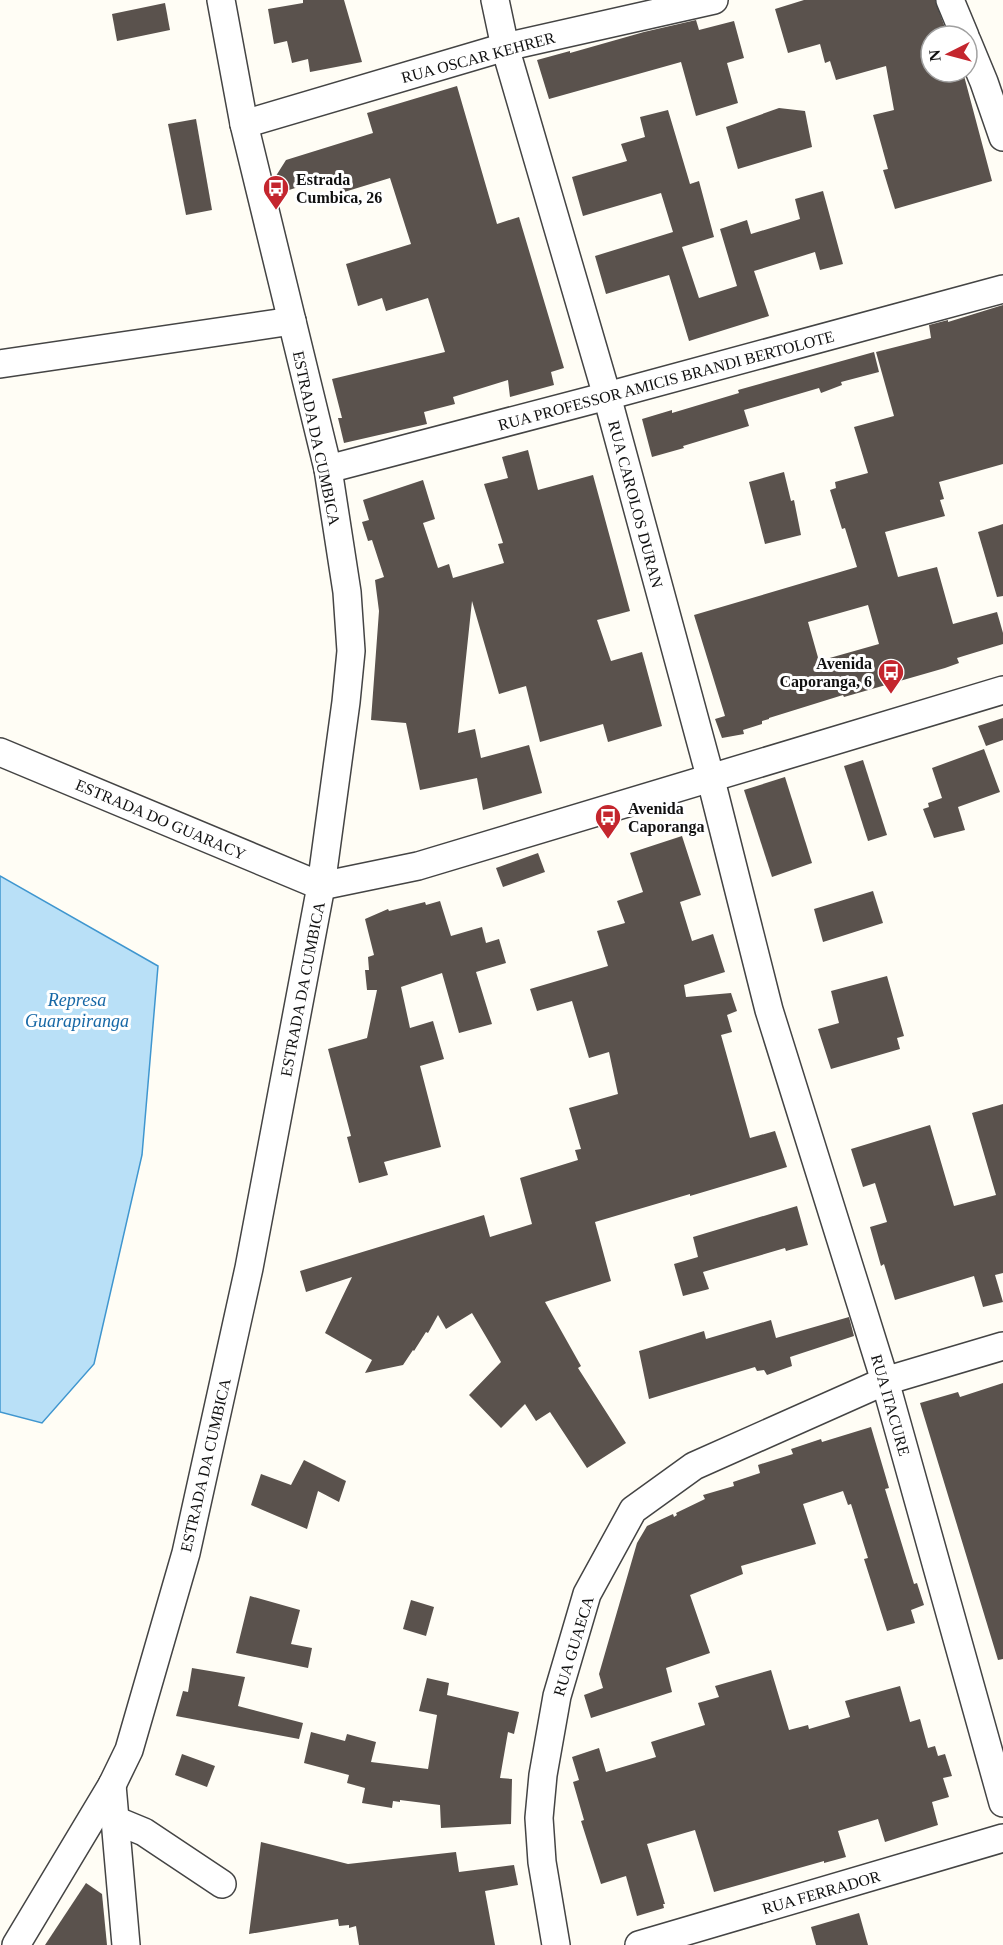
<svg xmlns="http://www.w3.org/2000/svg" width="1003" height="1945" font-family="'Times New Roman',serif">
  <rect width="100%" height="100%" fill="#fffdf5"/>
  <!-- water -->
  <polygon fill="#b9e0f7" stroke="#3f96cf" stroke-width="1.5" points="0,876 158,966 142,1155 94,1364 42,1423 0,1412"/>
  <!-- building -->
  <g fill="#5a524d" fill-rule="evenodd">
    <polygon points="303,0 344,0 362,62 310,72 308,59 292,63 287,41 274,44 268,9 303,3"/>
    <polygon points="804,0 935,0 948,36 931,36 931,72 963,72 992,181 895,209 883,170 888,169 873,115 894,110 886,66 836,80 830,61 825,63 820,44 788,53 775,9"/>
    <polygon points="165,3 170,30 117,41 112,14"/>
    <polygon points="696,20 699,30 734,21 744,58 727,63 738,103 696,116 681,62 549,99 537,60 570,51 570,53 644,32"/>
    <polygon points="457,86 497,224 519,217 564,368 551,372 554,385 510,397 508,380 453,397 455,404 424,412 427,424 344,443 338,418 342,418 332,379 445,352 428,298 386,311 382,298 358,306 346,264 411,244 390,178 341,193 336,175 289,190 287,183 274,182 274,179 286,160 373,133 367,113"/>
    <polygon points="779,108 805,111 812,147 738,169 726,127"/>
    <polygon points="668,110 690,184 699,181 714,237 682,247 699,298 737,286 720,229 747,220 751,234 800,219 795,199 823,191 843,264 820,270 815,252 754,271 769,316 689,341 669,275 606,294 595,256 673,232 661,193 583,216 572,177 627,161 621,144 645,137 640,117"/>
    <polygon points="196,119 212,210 186,215 168,124"/>
    <path d="M 1003,305 L 1003,464 L 939,482 L 944,499 L 940,500 L 945,516 L 885,532 L 898,577 L 937,567 L 953,624 L 997,612 L 1003,633 L 1003,644 L 957,658 L 959,663 L 945,668 L 844,697 L 843,695 L 769,718 L 769,719 L 762,721 L 762,724 L 743,730 L 744,734 L 722,738 L 715,719 L 725,716 L 694,615 L 857,567 L 845,528 L 842,529 L 830,490 L 836,488 L 835,482 L 868,473 L 854,427 L 894,416 L 876,352 L 931,338 L 929,325 L 948,320 L 948,322 ZM 868,605 L 879,644 L 819,661 L 808,622 Z"/>
    <polygon points="874,352 879,372 841,382 842,385 821,393 819,388 744,410 749,426 683,446 684,448 652,457 642,419 672,410 672,413 739,393 738,390"/>
    <polygon points="528,450 538,490 593,475 630,611 597,620 611,661 642,652 662,726 608,742 603,724 540,742 526,686 499,694 472,601 458,733 475,729 481,758 529,745 542,793 483,810 477,778 420,790 406,723 371,720 379,611 375,580 384,577 372,540 368,541 362,522 369,520 363,500 423,480 435,519 423,523 438,568 449,564 453,578 504,563 498,544 503,543 484,484 508,478 502,457"/>
    <polygon points="784,472 791,501 794,500 801,535 765,544 749,482"/>
    <polygon points="1003,524 1003,596 997,597 978,532"/>
    <polygon points="1003,718 1003,740 986,746 978,726"/>
    <polygon points="984,749 1000,792 958,807 965,830 934,838 923,809 929,807 928,803 942,798 932,768"/>
    <polygon points="863,760 887,835 868,841 844,766"/>
    <polygon points="785,777 812,863 772,877 744,790"/>
    <polygon points="682,836 701,895 680,902 692,941 713,934 725,972 684,985 686,997 731,993 737,1011 727,1015 732,1032 721,1035 750,1138 775,1131 787,1167 690,1196 690,1194 595,1222 611,1281 545,1302 581,1366 578,1368 626,1443 587,1468 550,1412 536,1421 525,1404 501,1428 469,1395 501,1362 472,1313 446,1329 438,1315 428,1333 426,1332 414,1351 413,1350 403,1365 365,1373 372,1360 325,1333 352,1277 306,1292 300,1271 484,1215 490,1237 532,1224 520,1178 578,1160 575,1150 581,1149 569,1108 618,1094 609,1052 589,1058 572,1001 537,1011 530,989 608,966 597,931 625,923 617,901 643,892 630,853"/>
    <polygon points="538,853 545,872 503,887 496,868"/>
    <polygon points="873,891 883,923 823,942 814,909"/>
    <polygon points="440,901 451,936 482,927 486,943 499,939 506,963 476,972 492,1024 459,1033 442,973 401,987 410,1028 433,1021 444,1059 420,1066 441,1147 384,1162 388,1175 359,1183 347,1137 351,1136 328,1049 367,1038 377,990 367,990 365,970 369,970 368,957 374,955 365,919 388,909 389,911 425,902 426,905"/>
    <polygon points="887,976 904,1036 897,1038 900,1049 831,1069 818,1029 839,1023 831,991"/>
    <polygon points="1003,1104 1003,1273 995,1275 1003,1302 983,1307 974,1276 895,1300 884,1264 881,1266 870,1227 887,1222 875,1183 863,1187 851,1149 930,1125 954,1206 996,1195 972,1113"/>
    <polygon points="797,1206 808,1245 786,1251 785,1248 703,1272 709,1289 683,1296 674,1264 698,1257 693,1237"/>
    <polygon points="849,1317 854,1336 790,1357 792,1366 767,1375 764,1370 757,1371 755,1367 649,1399 639,1351 704,1331 706,1339 771,1320 776,1338"/>
    <polygon points="1003,1383 1003,1659 998,1660 920,1403 958,1392 960,1397"/>
    <polygon points="871,1427 889,1488 885,1489 914,1584 917,1583 924,1605 911,1610 915,1623 887,1631 864,1559 868,1558 851,1504 848,1505 843,1491 803,1504 816,1544 741,1566 743,1574 690,1595 710,1653 666,1668 672,1692 591,1718 584,1695 603,1688 599,1674 637,1543 647,1526 673,1514 674,1517 677,1515 676,1513 705,1499 703,1495 734,1486 733,1482 760,1473 758,1465 793,1454 791,1449 821,1439 822,1442"/>
    <polygon points="304,1460 346,1481 339,1502 318,1491 307,1529 251,1505 261,1474 291,1485"/>
    <polygon points="250,1596 300,1610 291,1644 312,1648 308,1668 236,1653"/>
    <polygon points="411,1600 434,1607 426,1636 403,1629"/>
    <polygon points="192,1668 245,1677 238,1706 303,1723 299,1739 176,1716 183,1691 188,1692"/>
    <polygon points="771,1670 789,1730 808,1725 809,1729 850,1717 845,1701 900,1686 910,1722 920,1719 928,1748 935,1746 938,1756 945,1754 952,1776 943,1778 949,1797 932,1802 938,1825 885,1842 878,1819 838,1831 846,1857 824,1863 824,1861 714,1892 695,1830 647,1844 665,1904 663,1904 664,1908 637,1916 626,1876 601,1884 581,1821 584,1820 573,1782 579,1780 572,1757 599,1748 606,1772 656,1757 651,1742 705,1725 698,1703 719,1697 715,1686"/>
    <polygon points="427,1678 449,1683 447,1695 519,1712 514,1734 508,1732 500,1778 512,1779 511,1824 441,1828 440,1805 400,1800 400,1802 393,1801 392,1808 362,1803 365,1788 347,1783 349,1775 304,1763 311,1732 345,1741 347,1734 376,1742 371,1762 428,1769 437,1715 419,1711"/>
    <polygon points="182,1754 215,1766 207,1787 175,1775"/>
    <polygon points="261,1842 348,1864 456,1852 459,1872 514,1865 518,1885 485,1891 495,1945 359,1945 356,1926 349,1928 349,1925 339,1926 338,1919 249,1934"/>
    <polygon points="86,1883 102,1894 107,1945 45,1945"/>
    <polygon points="859,1913 868,1945 816,1945 811,1927"/>
  </g>
  <g fill="none" stroke-linecap="round" stroke-linejoin="round">
    <!-- minor casing -->
    <g stroke="#444" stroke-width="30">
      <g id="minor">
        <polyline points="495,0 505,47 607,396 710,776 769,1010 885,1381 1003,1803"/>
        <polyline points="950,0 965,36"/>
        <polyline points="967,41 984,82 1003,137"/>
        <polyline points="244,124 505,47 714,0"/>
        <polyline points="0,364 292,321"/>
        <polyline points="328,469 607,396 1003,289"/>
        <polyline points="0,752 321,886"/>
        <polyline points="321,886 418,866 1003,690"/>
        <polyline points="112,1785 126,1945"/>
        <polyline points="115,1820 144,1832 222,1884"/>
        <polyline points="16,1945 112,1785 129,1750 186,1553 249,1268 321,886 346,702 351,651 347,592 328,469 244,124 221,0"/>
        <polyline points="556,1945 542,1862 539,1818 543,1775 557,1696 587,1594 633,1510 694,1466 885,1381 1003,1346"/>
        <polyline points="639,1945 1003,1838"/>
      </g>
    </g>
    <!-- minor -->
    <use href="#minor" stroke="#fff" stroke-width="27"/>
  </g>
  <!-- icons -->
  <defs>
    <g id="bus-pin" transform="scale(1.35)"><path d="M0 17L-7.5 6A9.5 9.5 0 1 1 7.5 6Z" fill="#c4262e" stroke="#fff"/><path d="M-5-6H5V4H4V6H2V4H-2V6H-4V4H-5ZM-3.5-4V0h7V-4ZM-3.5 1.2v1.5H-2V1.2ZM2 1.2v1.5H3.5V1.2Z" fill="#fff"/></g>
  </defs>
  <g fill-rule="evenodd">
    <use href="#bus-pin" x="276" y="188"/>
    <use href="#bus-pin" x="891" y="672"/>
    <use href="#bus-pin" x="608" y="817"/>
  </g>
  <g text-anchor="middle" stroke-width="6" stroke-linejoin="round" paint-order="stroke">
    <!-- street labels -->
    <g font-size="16" fill="#111" stroke="#fff">
      <text transform="translate(478 57) rotate(-15)" y="6">RUA OSCAR KEHRER</text>
      <text transform="translate(666 380) rotate(-15)" y="6">RUA PROFESSOR AMICIS BRANDI BERTOLOTE</text>
      <text transform="translate(317 438) rotate(78)" y="6">ESTRADA DA CUMBICA</text>
      <text transform="translate(636 504) rotate(75)" y="6">RUA CAROLOS DURAN</text>
      <text transform="translate(161 819) rotate(23)" y="6">ESTRADA DO GUARACY</text>
      <text transform="translate(302 989) rotate(-79)" y="6">ESTRADA DA CUMBICA</text>
      <text transform="translate(891 1405) rotate(74)" y="6">RUA ITACURE</text>
      <text transform="translate(205 1465) rotate(-77)" y="6">ESTRADA DA CUMBICA</text>
      <text transform="translate(573 1646) rotate(-73)" y="6">RUA GUAECA</text>
      <text transform="translate(821 1892) rotate(-16)" y="6">RUA FERRADOR</text>
    </g>
    <!-- poi labels -->
    <g font-size="16" font-weight="bold" fill="#111" stroke="#fff" text-anchor="start">
      <text x="296" y="185">Estrada<tspan x="296" dy="18">Cumbica, 26</tspan></text>
      <text x="872" y="669" text-anchor="end">Avenida<tspan x="872" dy="18">Caporanga, 6</tspan></text>
      <text x="628" y="814">Avenida<tspan x="628" dy="18">Caporanga</tspan></text>
    </g>
    <!-- water labels -->
    <g font-size="18" font-style="italic" fill="#1768a6" stroke="#fff">
      <text x="77" y="1006">Represa<tspan x="77" dy="21">Guarapiranga</tspan></text>
    </g>
  </g>
  <!-- north arrow -->
  <g transform="translate(949 54) rotate(264)"><circle r="28" fill="#ffffff" stroke="#a0a0a0" stroke-width="1.5"/>
  <path d="M0-4.5L10 22L0 15L-10 22Z" fill="#c4262e"/>
  <text y="-9" font-size="16" font-weight="bold" text-anchor="middle" fill="#111111">N</text>
  </g>
</svg>
